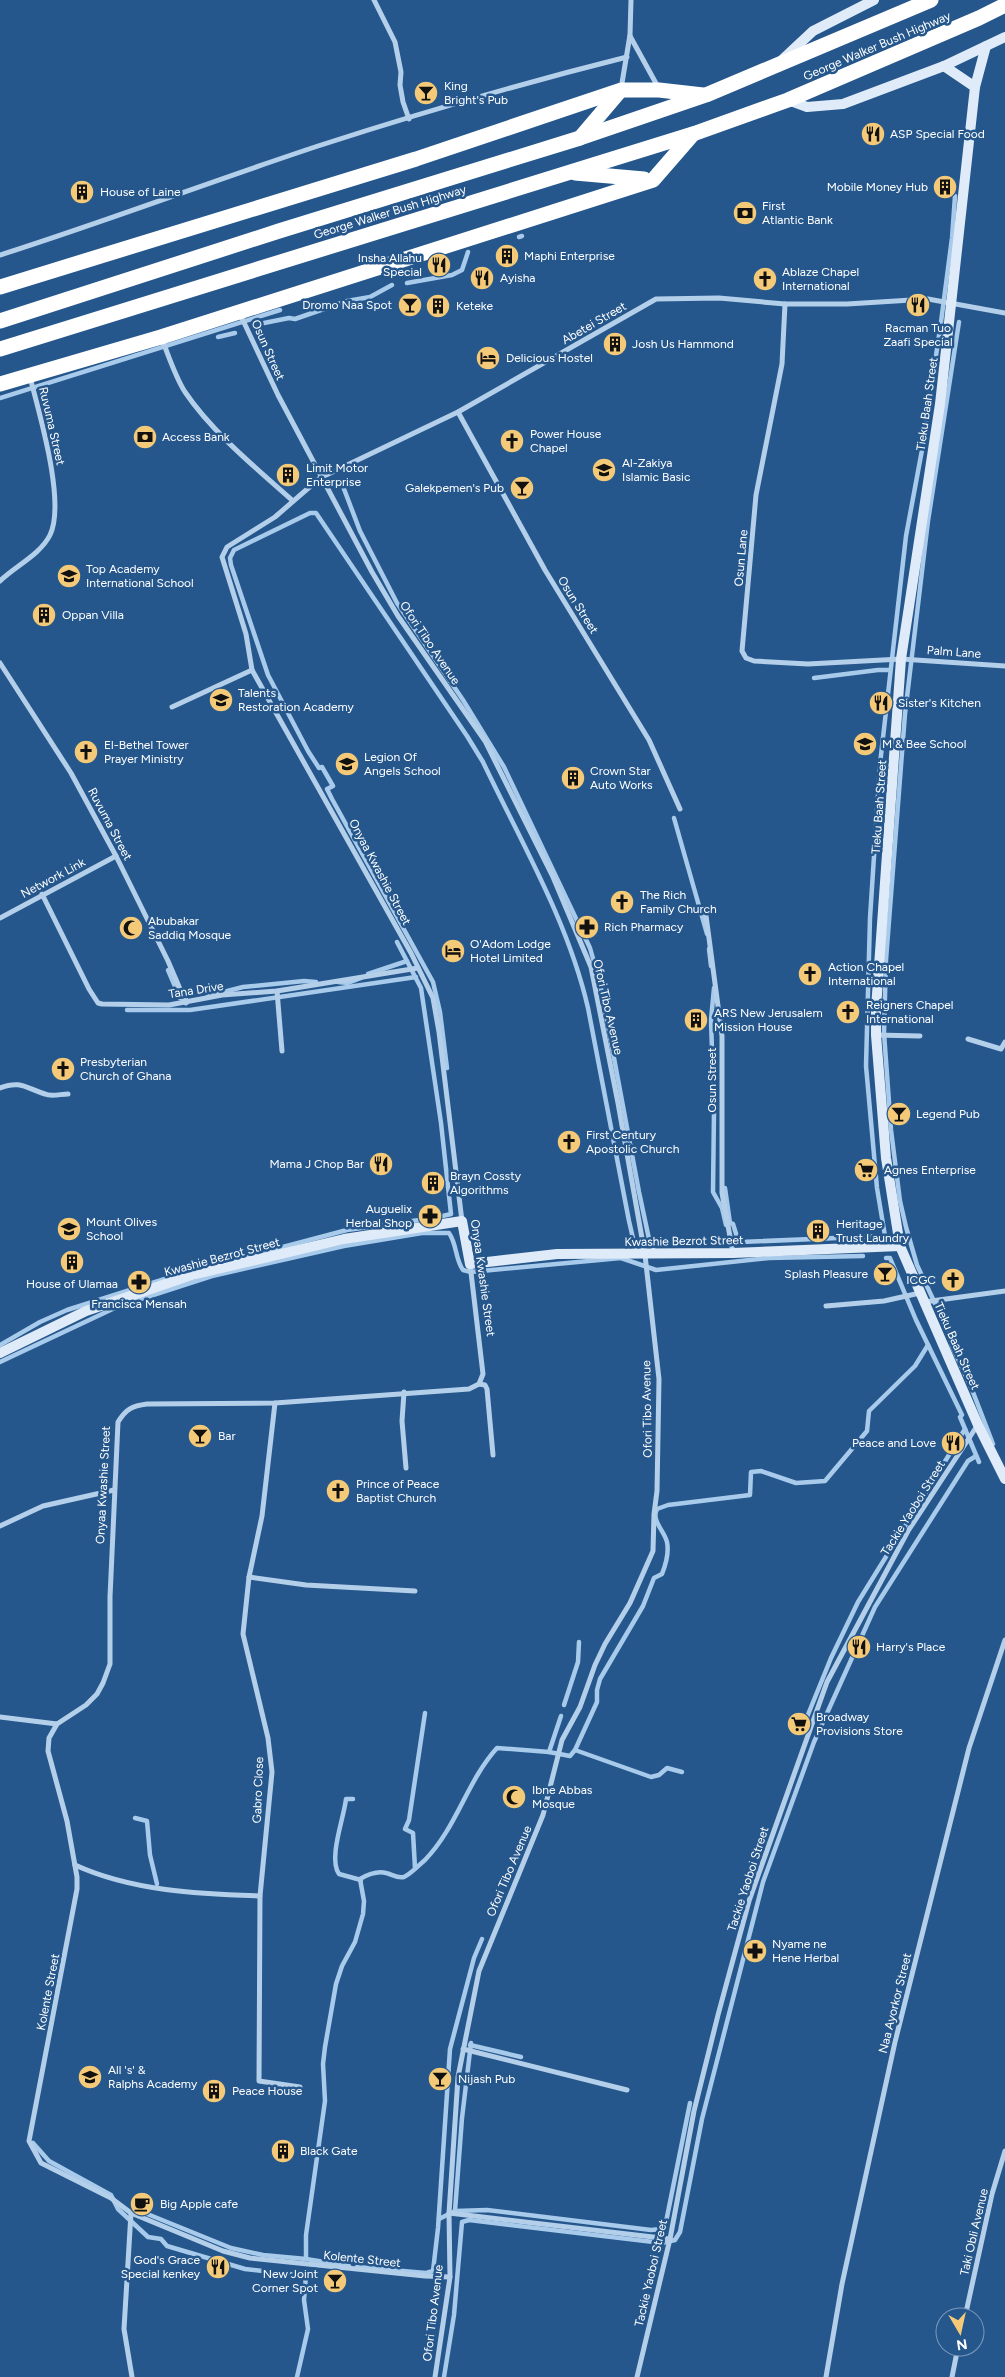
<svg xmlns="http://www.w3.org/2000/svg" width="1005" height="2377" font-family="Figtree,sans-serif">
  <rect width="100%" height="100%" fill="#25578c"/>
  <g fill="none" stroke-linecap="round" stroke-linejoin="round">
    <!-- stream -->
    <g stroke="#a8caeb" stroke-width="4.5">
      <polyline points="519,237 522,236"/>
      <polyline points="407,283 452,275 462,270 468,252"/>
      <polyline points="959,322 928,521 905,714 886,960 884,1033 891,1130 900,1201 906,1227 917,1265 948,1331 952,1346 971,1387 993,1444"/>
      <polyline points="264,323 289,318 295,319 347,301 370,297 392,285"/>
      <polyline points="218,337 235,333"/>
      <polyline points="0,398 280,310"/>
      <polyline points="344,489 360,531 397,603 463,700 504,767 590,948 600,983 639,1192 649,1239 653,1248"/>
      <polyline points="814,678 878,670 890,670"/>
      <polyline points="674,818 707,934"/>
      <polyline points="709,949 711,966"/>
      <polyline points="168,970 180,998 186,999"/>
      <polyline points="368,974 407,961"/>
      <polyline points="338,982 348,983 361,978"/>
      <polyline points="714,988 711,1020 714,1111 713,1192 722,1208 726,1225"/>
      <polyline points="208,996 243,987 304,981 316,982"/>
      <polyline points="127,1010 190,1010 416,977"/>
      <path d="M 447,1068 L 440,1012 L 433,982 L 332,799 L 327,789 L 333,786 L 322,767 L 319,768 L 308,751 L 268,675 L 231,565 L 230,558 L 234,550 L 310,513 L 316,513 L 467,736 L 483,762 C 521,842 568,921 588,1008 L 629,1221 L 635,1247"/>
      <polyline points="725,1188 730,1223 733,1224 738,1240 741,1242 885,1236 877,1188 866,1066 870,918 880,764 906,536 922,450 941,322 952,238 955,196"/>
      <polyline points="725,1243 725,1242"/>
      <polyline points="886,1258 890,1258 916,1320 962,1415 960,1417 979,1462"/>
      <polyline points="233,1260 347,1230 434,1218 451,1214 441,1123 421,988 397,942"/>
      <polyline points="0,1345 40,1322 67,1310 196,1269"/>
      <path d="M 0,1362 L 119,1306 L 212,1276 L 344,1246 L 422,1233 L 449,1233 C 457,1244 455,1259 463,1270 L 471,1272 L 621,1258 L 656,1270 L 769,1258 L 863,1256"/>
      <polyline points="564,1705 578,1662 579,1642"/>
      <polyline points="805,1722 831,1658 858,1602 965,1429"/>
      <polyline points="575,1750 651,1777 659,1775 667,1768 682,1772"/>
      <polyline points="549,1752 561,1716"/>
      <path d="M 353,1799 L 346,1799 C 344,1818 328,1858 339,1874 L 361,1880"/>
      <polyline points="135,1818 147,1821 150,1855 157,1884"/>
      <polyline points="415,1868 413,1833 405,1829 409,1820 425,1713"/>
      <polyline points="470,2045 521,2057"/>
      <polyline points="33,2143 49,2161 111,2195 118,2209 148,2237 161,2239 167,2246 245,2269 306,2276 304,2300 308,2329 297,2377"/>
      <polyline points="135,2209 231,2248 263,2255 306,2259 349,2266"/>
      <polyline points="455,2211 462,2118 471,2043"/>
      <polyline points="439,2219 455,2211 487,2210 651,2230 662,2229 666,2222 690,2103"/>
      <path d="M 306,2259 L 306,2235 L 325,2101 L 323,2064 L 325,2047 L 336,1984 L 342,1966 L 355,1942 L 363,1914 L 364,1901 L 360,1879 C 367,1875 378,1871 386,1873 C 392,1874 397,1879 404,1877 C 411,1874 419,1865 425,1860 C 457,1827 467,1781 497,1748 L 549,1752 L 570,1756 L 575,1750 L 597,1702 L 597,1690 L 600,1679 L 643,1606 L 654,1578 L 662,1574 C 666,1564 669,1552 667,1542 C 664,1530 651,1521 657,1509 L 668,1505 L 750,1495 L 751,1472 L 761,1471 L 796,1483 L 825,1481 L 867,1431 L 869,1411 L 915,1366 L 928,1345"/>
      <polyline points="357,2267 426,2273 433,2271 438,2228 450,2049 474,1958 482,1939"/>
      <polyline points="444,2377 454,2315 462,2222 469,2220 662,2243 675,2240 680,2232 702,2119 763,1882 814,1742 875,1607 968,1461 976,1456"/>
    </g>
    <!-- street -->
    <g stroke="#b4cfea" stroke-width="5">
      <polyline points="374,0 395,42 401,72 400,85 403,102 409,119"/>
      <polyline points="630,36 658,87"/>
      <polyline points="621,89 630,35 631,0"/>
      <path d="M 0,255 C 107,221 212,181 318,146 C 420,113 523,83 627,57"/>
      <polyline points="785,304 782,364 756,495 742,651 746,658 754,661 808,664 901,659 1005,666"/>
      <polyline points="240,314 278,395 372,572 398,616 485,741 553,877 591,967 618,1103 645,1255 659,1379 657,1491 654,1514 653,1551 630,1603 605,1644 595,1665 580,1707 562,1740 543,1815 479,1971 458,2077 449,2213 450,2277 435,2377"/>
      <path d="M 162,339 C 169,357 175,376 185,392 C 212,432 257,469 293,501"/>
      <polyline points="458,412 545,570 649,740 680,809"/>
      <path d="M 0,581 C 15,566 40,555 50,535 C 66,502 39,413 30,377"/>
      <polyline points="0,663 71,773 116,856 168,961 186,1003"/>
      <polyline points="172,707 252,670"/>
      <polyline points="42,894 89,989 98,1003 102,1004 169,1005 222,995 277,991 418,968"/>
      <polyline points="705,908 722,1036 722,1193 733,1253"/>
      <polyline points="0,918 116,856"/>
      <polyline points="277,991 282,1051"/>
      <polyline points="876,1035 920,1036"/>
      <polyline points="968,1039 1001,1049 1005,1042"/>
      <path d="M 0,1088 C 20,1080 26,1088 45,1094 C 51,1097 61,1094 68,1094"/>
      <polyline points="462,1221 439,1032 433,998 411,953 252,670 246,634 222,557 227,547 275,517 320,478 458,412 656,299 719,298 785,304 847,304 928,299 1005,313"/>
      <polyline points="924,1302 1005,1291"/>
      <polyline points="826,1306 884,1301 920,1293"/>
      <polyline points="479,1384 485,1385 487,1389 493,1455"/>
      <polyline points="404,1392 402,1421 406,1468"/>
      <polyline points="275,1403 262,1516 249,1577 243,1634 268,1738 272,1772 260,1896 259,2081 300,2087"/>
      <polyline points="0,1526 43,1506 114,1490"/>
      <polyline points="249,1577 306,1585 415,1591"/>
      <polyline points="0,1717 57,1724"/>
      <path d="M 75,1865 C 132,1891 198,1894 260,1896"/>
      <polyline points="463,2049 627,2090"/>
      <polyline points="131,2213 124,2329 132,2377"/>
      <polyline points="449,2213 670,2239"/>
      <path d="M 450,2277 L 425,2276 L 250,2258 L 223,2251 L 131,2213 L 111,2198 L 41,2163 L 29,2141 L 77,1889 L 77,1877 L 67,1821 L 48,1751 L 49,1738 L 57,1724 L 86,1705 L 97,1694 L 103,1683 L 110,1664 L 110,1597 L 118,1422 C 126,1409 132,1406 147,1404 L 275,1403 L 469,1389 L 479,1384 L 483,1374 L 470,1264"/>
      <polyline points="965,2317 992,2194 1005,2151"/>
      <polyline points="637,2377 670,2239 694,2111 718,2015 749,1901 827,1682 908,1531 977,1426"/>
      <polyline points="826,2377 842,2284 895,2042 969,1748 1005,1640"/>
      <polyline points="952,2377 958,2347"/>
    </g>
    <!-- secondary -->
    <g stroke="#dfebf8" stroke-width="10">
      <polyline points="986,46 975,87 940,404 901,659 876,1008 876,1035 886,1158 900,1246 978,1425 1005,1479"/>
      <polyline points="783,59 813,31 874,0"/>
      <polyline points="944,66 975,87"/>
      <polyline points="788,100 807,107 843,104 944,66 1005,37"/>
      <polyline points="0,1353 86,1311 192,1275 344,1239 462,1221 470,1264 557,1254 733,1253 900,1246"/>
    </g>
    <!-- highway -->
    <g stroke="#fff" stroke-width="15">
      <polyline points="580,138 620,91"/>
      <polyline points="575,173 644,179"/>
      <polyline points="0,287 416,159 621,90 659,90 703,95"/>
      <polyline points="0,321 279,231 580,138 706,95 931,0"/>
      <polyline points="0,349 693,134 788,100 979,18 1005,5"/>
      <polyline points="0,384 161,337 653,180 693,134"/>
    </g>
  </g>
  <!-- icons -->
  <defs>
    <g id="bar-disc" transform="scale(1.25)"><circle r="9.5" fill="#f4ca78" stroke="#25578c"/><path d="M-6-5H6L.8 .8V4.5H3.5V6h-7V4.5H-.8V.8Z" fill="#111"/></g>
    <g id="restaurant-disc" transform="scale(1.25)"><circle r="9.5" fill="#f4ca78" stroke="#25578c"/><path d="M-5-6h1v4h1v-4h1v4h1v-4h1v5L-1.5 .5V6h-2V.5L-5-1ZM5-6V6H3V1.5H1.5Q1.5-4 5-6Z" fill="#111"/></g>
    <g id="building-disc" transform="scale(1.25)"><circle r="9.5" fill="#f4ca78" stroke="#25578c"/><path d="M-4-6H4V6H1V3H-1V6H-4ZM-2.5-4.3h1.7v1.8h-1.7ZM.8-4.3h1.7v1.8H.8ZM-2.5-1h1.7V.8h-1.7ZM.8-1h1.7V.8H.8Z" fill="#111"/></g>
    <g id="bank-disc" transform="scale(1.25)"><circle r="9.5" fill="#f4ca78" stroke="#25578c"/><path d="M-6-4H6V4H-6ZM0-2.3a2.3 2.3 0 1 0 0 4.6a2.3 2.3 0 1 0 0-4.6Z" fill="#111"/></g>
    <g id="church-disc" transform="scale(1.25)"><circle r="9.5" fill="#f4ca78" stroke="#25578c"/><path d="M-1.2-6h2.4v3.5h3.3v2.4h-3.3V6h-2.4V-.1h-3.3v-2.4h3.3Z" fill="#111"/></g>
    <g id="hotel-disc" transform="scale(1.25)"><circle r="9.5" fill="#f4ca78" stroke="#25578c"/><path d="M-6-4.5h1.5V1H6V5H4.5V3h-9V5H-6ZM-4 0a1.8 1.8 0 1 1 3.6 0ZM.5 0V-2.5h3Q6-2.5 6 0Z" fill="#111"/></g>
    <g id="school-disc" transform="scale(1.25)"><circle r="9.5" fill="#f4ca78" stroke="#25578c"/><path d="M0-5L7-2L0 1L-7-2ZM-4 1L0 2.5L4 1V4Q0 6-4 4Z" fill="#111"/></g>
    <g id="pharmacy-disc" transform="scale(1.25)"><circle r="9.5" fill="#f4ca78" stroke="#25578c"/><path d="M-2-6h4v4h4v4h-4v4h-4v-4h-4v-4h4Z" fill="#111"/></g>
    <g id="mosque-disc" transform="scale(1.25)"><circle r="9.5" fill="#f4ca78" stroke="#25578c"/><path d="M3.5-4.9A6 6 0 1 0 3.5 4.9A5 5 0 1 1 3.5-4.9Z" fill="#111"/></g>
    <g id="supermarket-disc" transform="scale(1.25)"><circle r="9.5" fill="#f4ca78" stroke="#25578c"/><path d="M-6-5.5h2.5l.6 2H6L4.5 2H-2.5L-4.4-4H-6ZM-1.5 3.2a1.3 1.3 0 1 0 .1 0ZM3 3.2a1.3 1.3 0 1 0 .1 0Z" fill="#111"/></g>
    <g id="cafe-disc" transform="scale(1.25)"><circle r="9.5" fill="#f4ca78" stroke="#25578c"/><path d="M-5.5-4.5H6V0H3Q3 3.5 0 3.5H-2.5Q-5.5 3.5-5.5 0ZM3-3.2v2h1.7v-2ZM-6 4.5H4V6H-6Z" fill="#111"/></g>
  </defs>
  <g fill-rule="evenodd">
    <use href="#bar-disc" x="426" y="93"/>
    <use href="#restaurant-disc" x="873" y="134"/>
    <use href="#building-disc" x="945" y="187"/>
    <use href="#building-disc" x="82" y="192"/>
    <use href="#bank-disc" x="745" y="213"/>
    <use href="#building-disc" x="507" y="256"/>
    <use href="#restaurant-disc" x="439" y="265"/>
    <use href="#restaurant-disc" x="482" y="278"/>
    <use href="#church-disc" x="765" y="279"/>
    <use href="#bar-disc" x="410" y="305"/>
    <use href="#restaurant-disc" x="918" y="305"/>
    <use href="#building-disc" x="438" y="306"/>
    <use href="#building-disc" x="615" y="344"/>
    <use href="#hotel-disc" x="488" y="358"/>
    <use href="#bank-disc" x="145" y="437"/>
    <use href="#church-disc" x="512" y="441"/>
    <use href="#school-disc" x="604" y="470"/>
    <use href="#building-disc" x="288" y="475"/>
    <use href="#bar-disc" x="522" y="488"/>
    <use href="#school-disc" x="69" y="576"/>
    <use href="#building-disc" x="44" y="615"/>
    <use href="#school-disc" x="221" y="700"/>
    <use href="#restaurant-disc" x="881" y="703"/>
    <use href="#school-disc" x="865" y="744"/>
    <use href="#church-disc" x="86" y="752"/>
    <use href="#school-disc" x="347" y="764"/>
    <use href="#building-disc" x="573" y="778"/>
    <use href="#church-disc" x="622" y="902"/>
    <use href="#pharmacy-disc" x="587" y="927"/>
    <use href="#mosque-disc" x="131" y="928"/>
    <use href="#hotel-disc" x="453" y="951"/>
    <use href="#church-disc" x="810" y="974"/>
    <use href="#church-disc" x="848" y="1012"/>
    <use href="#building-disc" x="696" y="1020"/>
    <use href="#church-disc" x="63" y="1069"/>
    <use href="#bar-disc" x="899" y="1114"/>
    <use href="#church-disc" x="569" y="1142"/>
    <use href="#restaurant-disc" x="381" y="1164"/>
    <use href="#supermarket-disc" x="866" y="1170"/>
    <use href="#building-disc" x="433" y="1183"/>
    <use href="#pharmacy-disc" x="430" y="1216"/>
    <use href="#school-disc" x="69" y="1229"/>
    <use href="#building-disc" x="818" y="1231"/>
    <use href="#building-disc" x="72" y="1262"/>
    <use href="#bar-disc" x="885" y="1274"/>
    <use href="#church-disc" x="953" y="1280"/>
    <use href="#pharmacy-disc" x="139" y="1282"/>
    <use href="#bar-disc" x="200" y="1436"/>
    <use href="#restaurant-disc" x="953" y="1443"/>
    <use href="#church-disc" x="338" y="1491"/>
    <use href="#restaurant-disc" x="859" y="1647"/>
    <use href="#supermarket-disc" x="799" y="1724"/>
    <use href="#mosque-disc" x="514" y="1797"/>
    <use href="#pharmacy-disc" x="755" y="1951"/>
    <use href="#school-disc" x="90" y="2077"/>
    <use href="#bar-disc" x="440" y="2079"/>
    <use href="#building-disc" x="214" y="2091"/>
    <use href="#building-disc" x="283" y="2151"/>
    <use href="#cafe-disc" x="142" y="2204"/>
    <use href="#restaurant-disc" x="218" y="2267"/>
    <use href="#bar-disc" x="335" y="2281"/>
  </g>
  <g text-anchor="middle" stroke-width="5" stroke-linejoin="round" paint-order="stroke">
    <!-- street labels -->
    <g font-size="12" fill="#fff" stroke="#25578c">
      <text transform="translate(877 46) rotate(-23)" y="4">George Walker Bush Highway</text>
      <text transform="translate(390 212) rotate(-17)" y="4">George Walker Bush Highway</text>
      <text transform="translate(594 323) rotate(-30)" y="4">Abetei Street</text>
      <text transform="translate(268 350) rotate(66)" y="4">Osun Street</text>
      <text transform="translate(927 404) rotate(-82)" y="4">Tieku Baah Street</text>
      <text transform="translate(52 426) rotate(77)" y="4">Ruvuma Street</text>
      <text transform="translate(741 558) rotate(-85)" y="4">Osun Lane</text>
      <text transform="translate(578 605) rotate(58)" y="4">Osun Street</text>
      <text transform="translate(430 643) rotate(56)" y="4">Ofori Tibo Avenue</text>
      <text transform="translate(954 652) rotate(4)" y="4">Palm Lane</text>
      <text transform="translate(879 807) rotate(-86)" y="4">Tieku Baah Street</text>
      <text transform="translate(110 824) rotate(62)" y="4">Ruvuma Street</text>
      <text transform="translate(380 872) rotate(62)" y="4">Onyaa Kwashie Street</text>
      <text transform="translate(53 878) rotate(-28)" y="4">Network Link</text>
      <text transform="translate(196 990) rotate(-9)" y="4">Tana Drive</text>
      <text transform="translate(608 1007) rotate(77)" y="4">Ofori Tibo Avenue</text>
      <text transform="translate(712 1080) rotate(-90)" y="4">Osun Street</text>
      <text transform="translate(684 1241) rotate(-1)" y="4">Kwashie Bezrot Street</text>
      <text transform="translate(222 1257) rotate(-15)" y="4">Kwashie Bezrot Street</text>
      <text transform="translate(483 1278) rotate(82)" y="4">Onyaa Kwashie Street</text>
      <text transform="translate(957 1346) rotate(66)" y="4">Tieku Baah Street</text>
      <text transform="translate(647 1409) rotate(-91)" y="4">Ofori Tibo Avenue</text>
      <text transform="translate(103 1485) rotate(-87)" y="4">Onyaa Kwashie Street</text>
      <text transform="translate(913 1508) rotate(-58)" y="4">Tackie Yaoboi Street</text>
      <text transform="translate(258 1790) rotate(-88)" y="4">Gabro Close</text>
      <text transform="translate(509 1871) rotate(-67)" y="4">Ofori Tibo Avenue</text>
      <text transform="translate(748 1879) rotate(-72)" y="4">Tackie Yaoboi Street</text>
      <text transform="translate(48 1992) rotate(-79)" y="4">Kolente Street</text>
      <text transform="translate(895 2003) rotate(-76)" y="4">Naa Ayorkor Street</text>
      <text transform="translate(974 2232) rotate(-77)" y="4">Taki Obli Avenue</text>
      <text transform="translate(362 2259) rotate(6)" y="4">Kolente Street</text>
      <text transform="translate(651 2273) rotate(-77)" y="4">Tackie Yaoboi Street</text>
      <text transform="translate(433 2313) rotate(-83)" y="4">Ofori Tibo Avenue</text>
    </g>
    <!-- poi labels -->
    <g font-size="12" fill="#fff" stroke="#25578c" text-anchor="start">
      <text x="444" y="90">King<tspan x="444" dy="14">Bright's Pub</tspan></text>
      <text x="890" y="138">ASP Special Food</text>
      <text x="928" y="191" text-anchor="end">Mobile Money Hub</text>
      <text x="100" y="196">House of Laine</text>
      <text x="762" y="210">First<tspan x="762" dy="14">Atlantic Bank</tspan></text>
      <text x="524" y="260">Maphi Enterprise</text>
      <text x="422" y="262" text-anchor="end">Insha Allahu<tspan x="422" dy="14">Special</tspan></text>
      <text x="782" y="276">Ablaze Chapel<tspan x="782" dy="14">International</tspan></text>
      <text x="500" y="282">Ayisha</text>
      <text x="392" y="309" text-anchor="end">Dromo Naa Spot</text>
      <text x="456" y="310">Keteke</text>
      <text x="918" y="332" text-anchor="middle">Racman Tuo<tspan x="918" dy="14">Zaafi Special</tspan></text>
      <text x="632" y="348">Josh Us Hammond</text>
      <text x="506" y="362">Delicious Hostel</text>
      <text x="530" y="438">Power House<tspan x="530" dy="14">Chapel</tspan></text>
      <text x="162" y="441">Access Bank</text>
      <text x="622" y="467">Al-Zakiya<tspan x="622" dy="14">Islamic Basic</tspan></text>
      <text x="306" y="472">Limit Motor<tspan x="306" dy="14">Enterprise</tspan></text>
      <text x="504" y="492" text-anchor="end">Galekpemen's Pub</text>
      <text x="86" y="573">Top Academy<tspan x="86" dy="14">International School</tspan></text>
      <text x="62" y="619">Oppan Villa</text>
      <text x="238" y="697">Talents<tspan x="238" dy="14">Restoration Academy</tspan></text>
      <text x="898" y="707">Sister's Kitchen</text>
      <text x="882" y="748">M &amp; Bee School</text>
      <text x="104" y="749">El-Bethel Tower<tspan x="104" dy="14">Prayer Ministry</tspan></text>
      <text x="364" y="761">Legion Of<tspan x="364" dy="14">Angels School</tspan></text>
      <text x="590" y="775">Crown Star<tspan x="590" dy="14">Auto Works</tspan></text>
      <text x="640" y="899">The Rich<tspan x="640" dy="14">Family Church</tspan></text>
      <text x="148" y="925">Abubakar<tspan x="148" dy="14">Saddiq Mosque</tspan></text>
      <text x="604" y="931">Rich Pharmacy</text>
      <text x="470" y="948">O'Adom Lodge<tspan x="470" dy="14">Hotel Limited</tspan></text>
      <text x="828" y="971">Action Chapel<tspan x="828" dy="14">International</tspan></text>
      <text x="866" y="1009">Reigners Chapel<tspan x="866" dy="14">International</tspan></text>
      <text x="714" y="1017">ARS New Jerusalem<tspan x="714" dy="14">Mission House</tspan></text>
      <text x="80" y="1066">Presbyterian<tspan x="80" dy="14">Church of Ghana</tspan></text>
      <text x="916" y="1118">Legend Pub</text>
      <text x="586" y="1139">First Century<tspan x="586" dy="14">Apostolic Church</tspan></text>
      <text x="364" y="1168" text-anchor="end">Mama J Chop Bar</text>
      <text x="884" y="1174">Agnes Enterprise</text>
      <text x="450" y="1180">Brayn Cossty<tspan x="450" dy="14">Algorithms</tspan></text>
      <text x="412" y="1213" text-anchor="end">Auguelix<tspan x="412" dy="14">Herbal Shop</tspan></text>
      <text x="86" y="1226">Mount Olives<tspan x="86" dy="14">School</tspan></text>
      <text x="836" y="1228">Heritage<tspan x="836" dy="14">Trust Laundry</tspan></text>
      <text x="868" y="1278" text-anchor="end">Splash Pleasure</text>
      <text x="936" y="1284" text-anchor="end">ICGC</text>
      <text x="72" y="1288" text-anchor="middle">House of Ulamaa</text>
      <text x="139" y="1308" text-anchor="middle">Francisca Mensah</text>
      <text x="218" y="1440">Bar</text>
      <text x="936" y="1447" text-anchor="end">Peace and Love</text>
      <text x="356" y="1488">Prince of Peace<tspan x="356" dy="14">Baptist Church</tspan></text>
      <text x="876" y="1651">Harry's Place</text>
      <text x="816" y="1721">Broadway<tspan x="816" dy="14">Provisions Store</tspan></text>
      <text x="532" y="1794">Ibne Abbas<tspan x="532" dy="14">Mosque</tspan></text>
      <text x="772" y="1948">Nyame ne<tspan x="772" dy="14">Hene Herbal</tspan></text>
      <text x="108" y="2074">All 's' &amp;<tspan x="108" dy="14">Ralphs Academy</tspan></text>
      <text x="458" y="2083">Nijash Pub</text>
      <text x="232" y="2095">Peace House</text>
      <text x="300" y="2155">Black Gate</text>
      <text x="160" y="2208">Big Apple cafe</text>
      <text x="200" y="2264" text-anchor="end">God's Grace<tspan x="200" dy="14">Special kenkey</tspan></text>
      <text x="318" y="2278" text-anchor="end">New Joint<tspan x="318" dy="14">Corner Spot</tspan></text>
    </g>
  </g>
  <!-- north arrow -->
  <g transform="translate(960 2332) rotate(171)"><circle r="24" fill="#25578c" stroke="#7c9aba"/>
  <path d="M0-4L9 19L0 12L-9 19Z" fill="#f4ca78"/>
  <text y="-8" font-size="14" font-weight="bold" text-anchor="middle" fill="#ffffff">N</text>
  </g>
</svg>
